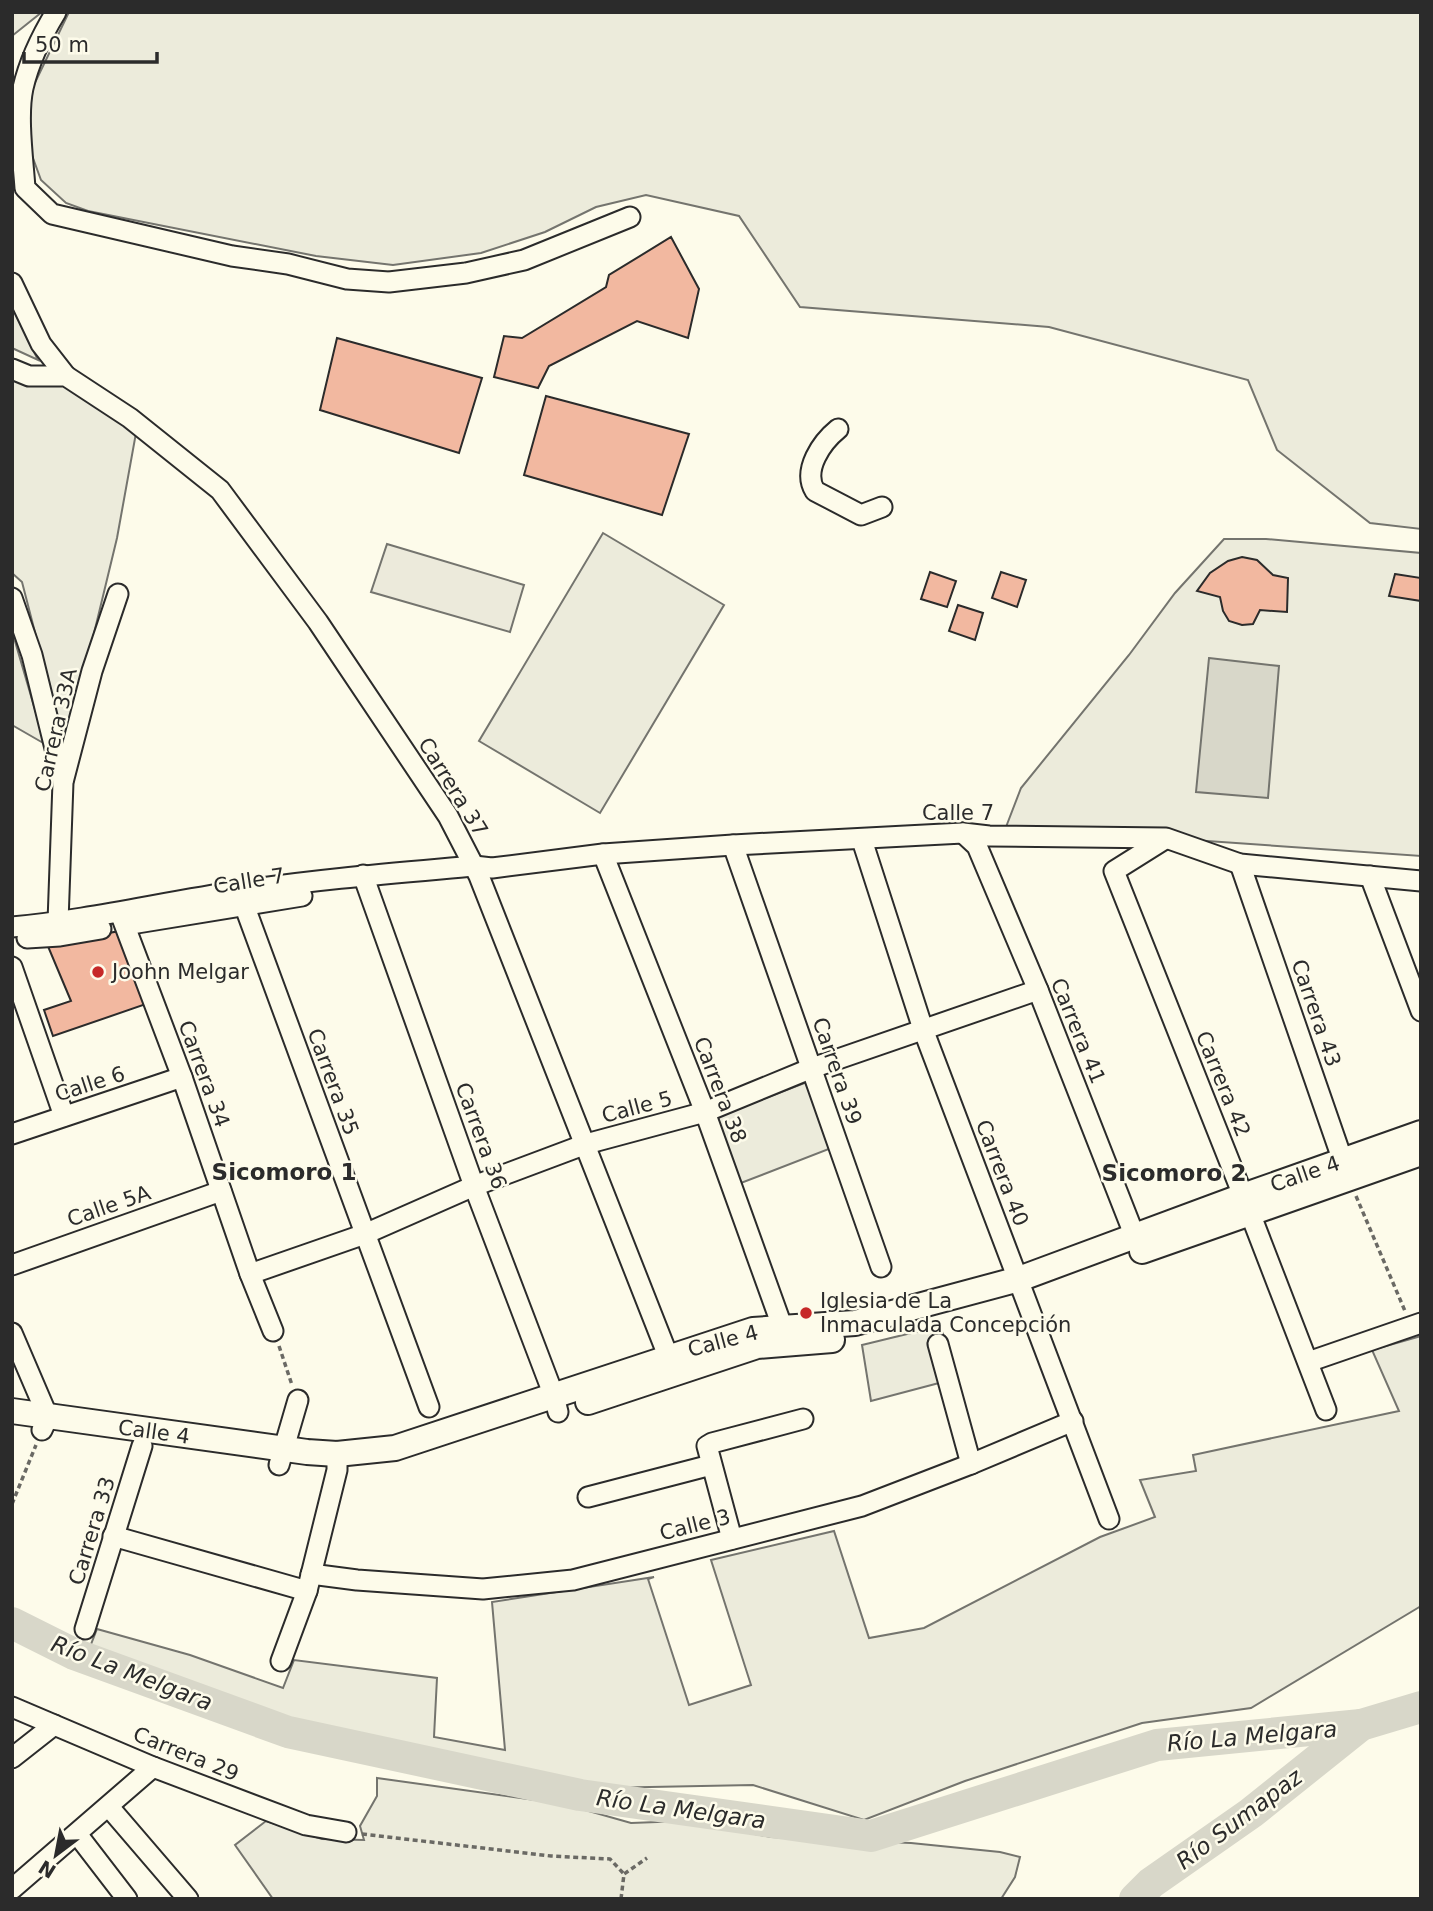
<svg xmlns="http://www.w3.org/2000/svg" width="1433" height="1911" font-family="'DejaVu Sans',sans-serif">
  <rect width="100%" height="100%" fill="#fdfbea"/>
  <!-- green -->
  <g fill="#ecebdb" stroke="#74746e" stroke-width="2">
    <polygon points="12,12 42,12 12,36"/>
    <polygon points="69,12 1421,12 1421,529 1370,523 1277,450 1248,380 1049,327 800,307 739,216 646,195 596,207 545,232 481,253 393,265 316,256 88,211 66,203 41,180 30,150 30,93"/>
    <polygon points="12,306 38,360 12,348"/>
    <polygon points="12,364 68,382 136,433 117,538 69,737 62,737 22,582 12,573"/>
    <polygon points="603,533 724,605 600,813 479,741"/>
    <polygon points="1224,539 1266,539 1421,553 1421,856 1006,827 1021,788 1129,655 1175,593"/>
    <polygon points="12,631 45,744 12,725"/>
    <polygon points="807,1082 834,1147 741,1183 717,1117"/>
    <polygon points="940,1326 944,1337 928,1343 939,1383 871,1401 862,1345"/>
    <polygon points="1421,1336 1421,1606 1251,1708 1142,1723 965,1781 864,1820 753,1785 598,1788 295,1728 88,1652 97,1629 190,1655 283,1688 294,1660 437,1678 434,1737 505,1750 492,1602 654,1577 648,1579 689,1705 751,1685 711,1560 834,1531 869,1638 924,1628 1100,1537 1155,1517 1140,1480 1196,1471 1193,1455 1399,1411 1372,1350"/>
    <polygon points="377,1778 564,1804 631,1823 684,1821 771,1837 911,1843 1000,1852 1020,1857 1015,1877 1001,1899 273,1899 235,1845 266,1821 322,1839 364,1840 360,1826 377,1796"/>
  </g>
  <!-- parking -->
  <polygon fill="#eceadb" stroke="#74746e" stroke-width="2" points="387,544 524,585 510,632 371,592"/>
  <!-- water -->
  <polygon fill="#d8d7c9" stroke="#74746e" stroke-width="2" points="1209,658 1279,666 1268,798 1196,792"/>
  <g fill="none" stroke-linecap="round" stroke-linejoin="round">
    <!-- river -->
    <g stroke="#d8d7c9" stroke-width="32">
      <polyline points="12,1623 74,1654 288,1732 580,1795 871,1836 1157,1745 1361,1725"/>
      <polyline points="1135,1899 1151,1883 1251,1813 1361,1725 1421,1707"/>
    </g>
  </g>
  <!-- building -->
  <g fill="#f2b8a0" stroke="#2b2b2b" stroke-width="2">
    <polygon points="671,237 699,289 688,338 637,321 549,366 538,388 494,377 504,336 522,338 606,287 609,275"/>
    <polygon points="337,338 482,378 459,453 320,410"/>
    <polygon points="546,396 689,434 662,515 524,475"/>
    <polygon points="1242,557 1257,560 1273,575 1288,578 1287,612 1260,610 1253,624 1242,625 1229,621 1223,611 1220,597 1197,591 1210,573 1228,561"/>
    <polygon points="930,572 956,581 947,607 921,599"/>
    <polygon points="1001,572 1026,580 1017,607 992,598"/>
    <polygon points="1395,574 1421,578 1421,601 1389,596"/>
    <polygon points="958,605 983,613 975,640 949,631"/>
    <polygon points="120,931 149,1003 53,1036 44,1010 71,1001 47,944"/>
  </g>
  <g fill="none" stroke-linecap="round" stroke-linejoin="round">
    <!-- minor casing -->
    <g stroke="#2b2b2b" stroke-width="23">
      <g id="minor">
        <path d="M 56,12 C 42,35 29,62 23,88 C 17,116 23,159 25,188 L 52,214 L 232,256 L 288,264 L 347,279 L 389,282 L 466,273 L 524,260 L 630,217"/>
        <polyline points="12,283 41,344 66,376"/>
        <polyline points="12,369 29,376 66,376 130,418 220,490 318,622 448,816 479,876 674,1371"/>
        <path d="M 838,429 C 822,442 802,470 815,491 L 861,515 L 882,507"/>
        <polyline points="12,598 32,655 63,781"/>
        <polyline points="963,833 977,846 1038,990 1139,1247"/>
        <polyline points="1165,839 1114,871 1250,1213 1326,1410"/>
        <polyline points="862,840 923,1029 1109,1519"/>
        <polyline points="733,845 881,1267"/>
        <polyline points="603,854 705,1112 787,1340"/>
        <polyline points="1240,864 1347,1173"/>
        <polyline points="363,875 474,1186 554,1396 558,1412"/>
        <polyline points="1370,876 1421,1011"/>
        <polyline points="239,891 429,1407"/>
        <polyline points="120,913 182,1077 250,1274 273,1331"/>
        <polyline points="58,922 63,782 92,671 118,594"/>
        <polyline points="131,924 302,896"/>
        <path d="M 12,927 C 89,920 164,902 240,891 C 318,879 396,873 474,866 L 492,868 L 603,854 L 733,845 L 963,833 L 989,836 L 1166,838 L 1240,864 L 1421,881"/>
        <polyline points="27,938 60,936 101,929"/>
        <polyline points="12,967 64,1116"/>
        <polyline points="12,1134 182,1077"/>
        <polyline points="12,1265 221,1191"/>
        <polyline points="250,1274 365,1234 474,1186 586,1144 705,1112 812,1068 1038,990"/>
        <polyline points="12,1333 48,1417 42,1430"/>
        <polyline points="938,1344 971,1464"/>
        <polyline points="1308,1362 1421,1323"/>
        <polyline points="279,1465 298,1400"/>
        <polyline points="588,1497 711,1465"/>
        <polyline points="113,1536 307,1591"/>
        <polyline points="732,1539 707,1446 712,1443 803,1419"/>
        <polyline points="311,1574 357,1580 483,1589 573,1580 862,1506 971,1464 1073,1421"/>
        <polyline points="85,1629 142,1446"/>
        <polyline points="281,1661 307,1591 337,1470 337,1454"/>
        <polyline points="12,1707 153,1767 306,1825 346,1832"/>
        <polyline points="12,1758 54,1725"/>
        <polyline points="109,1807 188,1899"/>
        <polyline points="77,1834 127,1899"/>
        <polyline points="12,1889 153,1767"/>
      </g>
    </g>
    <!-- major casing -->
    <g stroke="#2b2b2b" stroke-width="28">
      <g id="major">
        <polyline points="1142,1251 1421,1153"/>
        <polyline points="588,1402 757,1346 832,1340"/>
        <polyline points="12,1411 307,1452 337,1454 395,1448 753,1330 855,1323 1019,1279 1243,1196 1421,1133"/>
      </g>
    </g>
    <!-- path -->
    <g stroke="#6a6964" stroke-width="3.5" stroke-dasharray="5 3.5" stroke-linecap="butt">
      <polyline points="1356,1196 1405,1311"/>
      <polyline points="279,1346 292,1385"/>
      <polyline points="12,1504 36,1445"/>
      <polyline points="362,1834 551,1856 610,1859 624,1874"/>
      <polyline points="621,1899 624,1874 647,1858"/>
    </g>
    <!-- minor -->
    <use href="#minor" stroke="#fdfbea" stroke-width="19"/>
    <!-- major -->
    <use href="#major" stroke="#fdfbea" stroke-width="24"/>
  </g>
  <!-- markers -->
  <g fill="#c62828" stroke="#fdfbea" stroke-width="2.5">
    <circle cx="98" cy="972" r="7"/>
    <circle cx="806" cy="1313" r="7"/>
  </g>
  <g text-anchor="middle" stroke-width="5" stroke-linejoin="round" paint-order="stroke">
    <!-- street labels -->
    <g font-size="21" fill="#2b2b2b" stroke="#fdfbea">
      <text transform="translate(56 730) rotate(-77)" y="7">Carrera 33A</text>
      <text transform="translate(453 787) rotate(58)" y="7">Carrera 37</text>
      <text x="958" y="820">Calle 7</text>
      <text transform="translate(249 881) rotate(-9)" y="7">Calle 7</text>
      <text transform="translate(1316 1013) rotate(71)" y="7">Carrera 43</text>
      <text transform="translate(1078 1031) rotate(68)" y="7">Carrera 41</text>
      <text transform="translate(837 1071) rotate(71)" y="7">Carrera 39</text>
      <text transform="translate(204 1074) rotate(70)" y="7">Carrera 34</text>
      <text transform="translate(333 1082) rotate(70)" y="7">Carrera 35</text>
      <text transform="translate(90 1084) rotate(-18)" y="7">Calle 6</text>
      <text transform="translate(1223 1084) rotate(68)" y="7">Carrera 42</text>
      <text transform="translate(720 1090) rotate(69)" y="7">Carrera 38</text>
      <text transform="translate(637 1107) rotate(-15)" y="7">Calle 5</text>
      <text transform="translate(481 1136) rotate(70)" y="7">Carrera 36</text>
      <text transform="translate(1002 1173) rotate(69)" y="7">Carrera 40</text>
      <text transform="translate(1305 1174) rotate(-19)" y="7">Calle 4</text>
      <text transform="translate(109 1206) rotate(-19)" y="7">Calle 5A</text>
      <text transform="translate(723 1341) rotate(-15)" y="7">Calle 4</text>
      <text transform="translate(154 1432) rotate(8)" y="7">Calle 4</text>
      <text transform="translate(695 1525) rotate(-14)" y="7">Calle 3</text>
      <text transform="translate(92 1531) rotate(-73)" y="7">Carrera 33</text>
      <text transform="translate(186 1754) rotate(22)" y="7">Carrera 29</text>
    </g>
    <!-- poi labels -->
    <g font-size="21" fill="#2b2b2b" stroke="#fdfbea" text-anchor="start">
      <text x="112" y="979">Joohn Melgar</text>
      <text x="820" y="1308">Iglesia de La<tspan x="820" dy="24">Inmaculada Concepción</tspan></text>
    </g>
    <!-- neighbourhood labels -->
    <g font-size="23" font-weight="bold" fill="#2b2b2b" stroke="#fdfbea">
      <text x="284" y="1180">Sicomoro 1</text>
      <text x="1174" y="1181">Sicomoro 2</text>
    </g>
    <!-- water labels -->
    <g font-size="23" font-style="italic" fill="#2b2b2b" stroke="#fdfbea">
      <text transform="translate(132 1673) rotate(21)" y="8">Río La Melgara</text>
      <text transform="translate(1252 1736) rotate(-5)" y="8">Río La Melgara</text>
      <text transform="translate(681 1809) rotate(8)" y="8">Río La Melgara</text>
      <text transform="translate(1239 1819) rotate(-37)" y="8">Río Sumapaz</text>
    </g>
  </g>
  <!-- border -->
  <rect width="1433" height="1911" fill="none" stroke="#2b2b2b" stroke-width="28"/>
  <!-- north arrow -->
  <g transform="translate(56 1855) rotate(212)" stroke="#fdfbea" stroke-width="5" paint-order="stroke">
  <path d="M0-5L12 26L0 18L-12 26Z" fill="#2b2b2b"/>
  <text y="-10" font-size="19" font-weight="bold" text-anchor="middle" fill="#2b2b2b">N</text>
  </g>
  <!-- scale -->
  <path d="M24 52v10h133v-10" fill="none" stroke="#2b2b2b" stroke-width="3.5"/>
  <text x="35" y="52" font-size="21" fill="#2b2b2b" stroke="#fdfbea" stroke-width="5" paint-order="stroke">50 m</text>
</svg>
